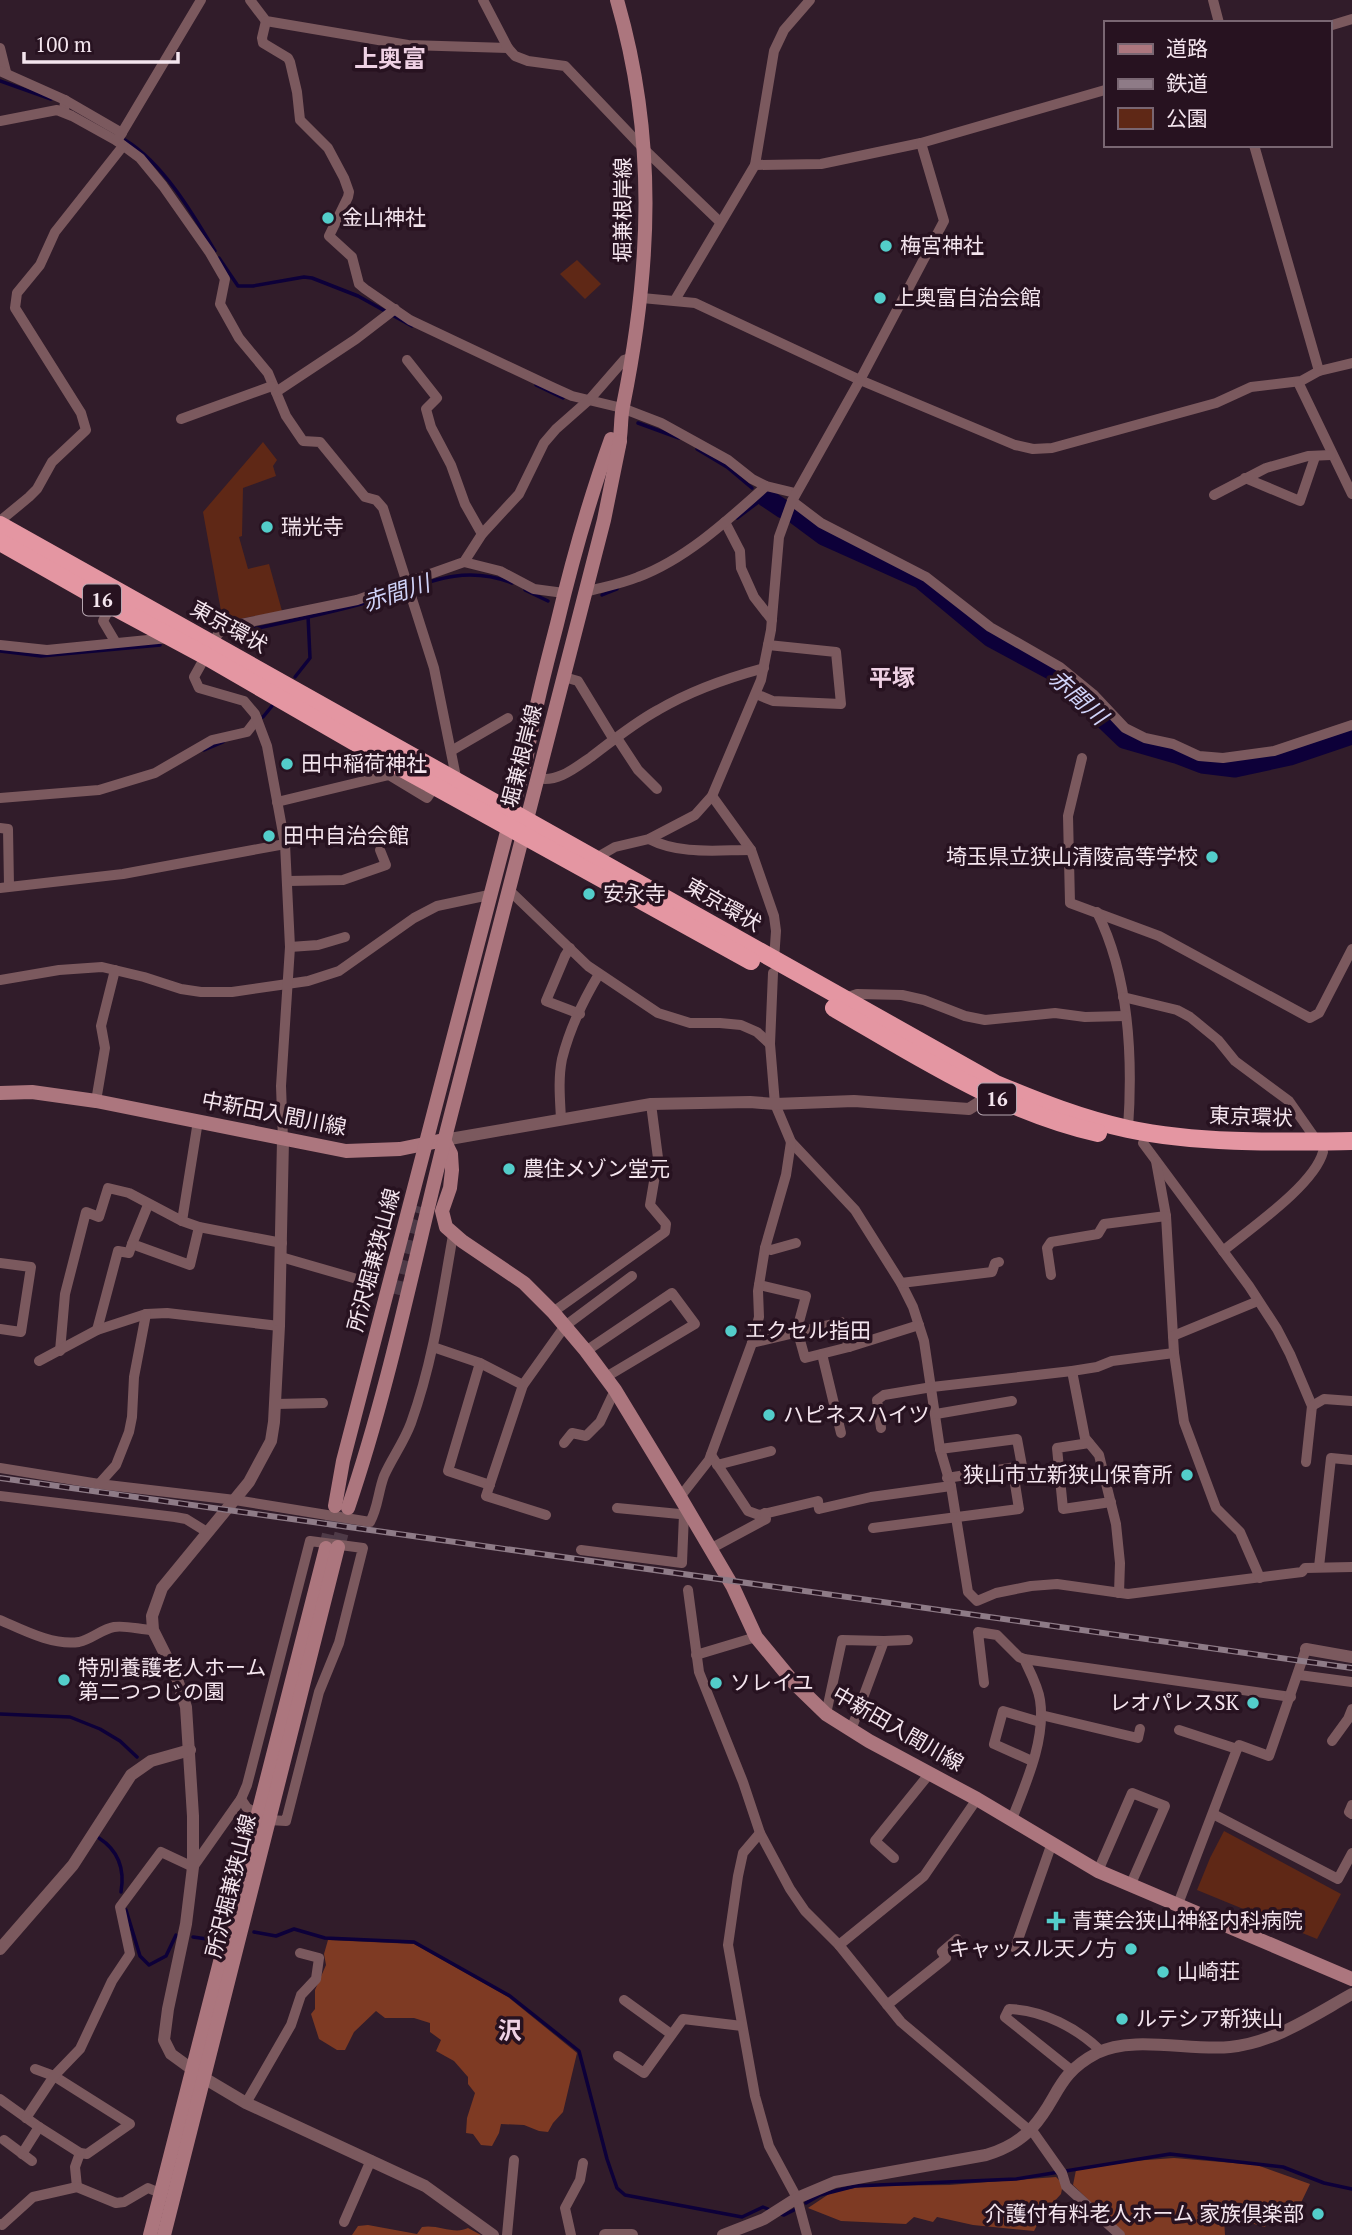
<svg xmlns="http://www.w3.org/2000/svg" width="1352" height="2235" font-family="'PT Serif','Noto Sans JP',serif">
  <rect width="100%" height="100%" fill="#311c2a"/>
  <!-- green -->
  <g fill="#5f2816">
    <polygon points="577,260 601,284 585,299 560,274"/>
    <polygon points="263,442 277,460 273,466 276,476 243,488 242,536 239,537 248,569 269,564 282,611 223,622 203,512"/>
    <polygon points="1224,1831 1341,1894 1317,1939 1197,1890 1210,1858"/>
  </g>
  <!-- forest -->
  <g fill="#7e3a23">
    <polygon points="328,1940 414,1944 508,1997 577,2053 563,2112 553,2123 548,2132 539,2131 524,2125 501,2124 499,2133 492,2146 481,2145 473,2134 466,2133 467,2118 475,2093 468,2084 468,2077 454,2061 436,2051 441,2040 430,2032 430,2023 414,2018 385,2018 376,2011 354,2032 345,2050 337,2050 319,2039 311,2014 315,2009 315,1990 326,1965 324,1954"/>
    <polygon points="1174,2158 1257,2165 1310,2184 1297,2211 1279,2203 1265,2227 1254,2224 1238,2205 1224,2219 1225,2235 1125,2235 1073,2185 1076,2170 1133,2161"/>
    <polygon points="1056,2177 1063,2184 1061,2194 1042,2215 1034,2231 973,2225 937,2217 933,2222 914,2217 906,2224 841,2221 808,2208 832,2192 866,2186 949,2185"/>
    <path d="M 368,2225 L 417,2234 L 422,2227 C 438,2224 454,2235 468,2228 L 481,2235 L 352,2235 L 358,2226 Z"/>
  </g>
  <g fill="none" stroke-linecap="round" stroke-linejoin="round">
    <!-- stream -->
    <g stroke="#0d0039" stroke-width="3.5">
      <polyline points="0,81 51,99"/>
      <path d="M 125,140 C 163,163 193,214 215,251"/>
      <polyline points="219,258 238,286 253,286 304,277 312,278 358,296 412,326"/>
      <polyline points="536,385 563,398"/>
      <polyline points="638,423 679,438"/>
      <polyline points="697,449 727,467 752,488"/>
      <polyline points="737,518 765,497"/>
      <polyline points="525,590 548,601"/>
      <polyline points="602,595 617,589"/>
      <path d="M 240,632 C 280,623 321,615 361,604 C 415,590 455,561 512,583"/>
      <polyline points="0,651 41,656 160,645"/>
      <polyline points="295,677 310,658 308,616"/>
      <polyline points="263,717 272,706"/>
      <polyline points="204,750 223,742"/>
      <polyline points="0,1714 70,1717 100,1729 120,1741 137,1757"/>
      <path d="M 99,1838 C 119,1851 125,1869 121,1892"/>
      <polyline points="126,1910 140,1956 149,1965 166,1956 176,1935"/>
      <polyline points="254,1932 276,1936 294,1929 325,1938 414,1942 510,1996 579,2051 607,2159 617,2188 625,2195 742,2217 763,2207 768,2209"/>
      <polyline points="193,1937 214,1940"/>
      <polyline points="806,2203 820,2195 855,2186 1016,2179 1170,2154 1283,2167 1324,2183 1352,2189"/>
      <polyline points="781,2214 784,2215 798,2208"/>
    </g>
    <!-- river -->
    <g stroke="#0d0039" stroke-width="19">
      <polyline points="765,497 783,509"/>
      <polyline points="793,513 824,536 920,579 991,638 1054,672 1124,739 1176,754 1202,764 1235,768 1290,756 1352,735"/>
    </g>
    <!-- secondary-tunnel -->
    <g stroke="#4e3a47" stroke-width="14" stroke-dasharray="14 7" stroke-linecap="butt">
      <polyline points="399,1295 421,1207"/>
      <polyline points="338,1547 348,1508"/>
      <polyline points="326,1548 335,1506"/>
    </g>
    <!-- minor -->
    <g stroke="#7b595e" stroke-width="10">
      <polyline points="250,0 266,21 408,45 508,48"/>
      <polyline points="483,0 508,48 515,56 528,61 565,66 644,149 719,221"/>
      <polyline points="1213,0 1219,23"/>
      <polyline points="266,21 262,38 263,43 288,58 290,62 297,92 300,120 328,148 344,178 349,192 348,197 329,236 352,257 359,284 365,289 410,320 552,387 572,396 622,408 661,423 728,460 752,479 766,486 795,493"/>
      <polyline points="1329,26 1352,19"/>
      <polyline points="0,48 6,72"/>
      <polyline points="0,71 65,100 64,112"/>
      <polyline points="65,100 122,133"/>
      <polyline points="0,121 57,110 72,116 117,141 140,158 163,186 210,253 225,279 220,304 239,338 268,373 286,416 303,441 320,442 365,497 376,500 383,508 434,668 457,782"/>
      <polyline points="117,141 201,0"/>
      <polyline points="1254,145 1319,371"/>
      <polyline points="755,165 821,164 921,143 1105,90"/>
      <polyline points="642,298 695,303 860,380 1015,445 1033,449 1052,448 1216,403 1251,387 1301,381 1319,371 1352,363"/>
      <polyline points="675,300 755,165 774,51 784,30 810,0"/>
      <polyline points="407,360 437,398 426,409 431,427 451,465 465,504 482,534"/>
      <polyline points="1298,382 1352,494"/>
      <polyline points="276,392 356,339 395,309"/>
      <polyline points="181,419 272,386"/>
      <polyline points="1245,478 1300,501 1315,457"/>
      <polyline points="1214,495 1266,468 1308,456 1331,455"/>
      <polyline points="792,501 821,523 926,577 990,627 1060,667 1093,694 1125,728 1145,738 1173,744 1199,756 1223,758 1274,751 1352,725"/>
      <polyline points="0,521 29,497 37,489 52,462 86,430 81,413 15,308 17,293 40,265 55,232 123,146"/>
      <polyline points="725,522 740,551 741,568 754,597 772,620"/>
      <polyline points="464,562 500,571 534,589 564,593"/>
      <path d="M 585,592 C 603,587 621,584 638,577 C 686,559 728,520 766,486"/>
      <polyline points="111,605 103,621 116,643"/>
      <polyline points="0,645 47,650 168,638"/>
      <polyline points="564,677 578,681 614,740"/>
      <polyline points="756,694 773,701 841,704 836,652 768,645"/>
      <polyline points="617,738 638,770 657,789"/>
      <polyline points="451,751 508,718"/>
      <polyline points="1082,758 1068,816 1070,903 1159,936 1310,1018 1319,1013 1352,949"/>
      <path d="M 537,778 C 557,783 575,768 591,757 C 612,741 634,723 658,710 C 690,691 727,678 764,668"/>
      <polyline points="712,796 751,850 774,916 776,931 774,960"/>
      <polyline points="0,798 99,790 155,773 212,740 247,732 257,719"/>
      <polyline points="277,802 389,775 427,798 435,786"/>
      <polyline points="0,828 8,829 9,886"/>
      <path d="M 649,839 C 680,855 717,850 751,850"/>
      <polyline points="596,858 615,847 649,839 695,815 712,796 761,680 771,630 779,537 792,501 860,380 944,221 921,143"/>
      <polyline points="288,881 343,880 386,865 380,850"/>
      <polyline points="0,888 123,874 285,844"/>
      <polyline points="509,890 588,966 658,1013 690,1023 720,1023 741,1025 757,1032 770,1044"/>
      <path d="M 1097,912 C 1129,976 1133,1058 1128,1129"/>
      <polyline points="290,947 318,945 345,937"/>
      <polyline points="570,948 565,956 546,1001 580,1014"/>
      <polyline points="773,973 770,1044 775,1104 791,1142 855,1210 901,1283 913,1307 924,1341 940,1449 951,1486 968,1592 977,1601 996,1593 1031,1586 1057,1584 1128,1594 1302,1572 1305,1568 1352,1567"/>
      <polyline points="0,980 59,970 102,967 144,977 181,989 201,992 232,992 308,981 339,971 414,918 437,906 489,895"/>
      <polyline points="1123,997 1177,1010 1190,1017 1218,1040 1235,1061 1289,1101 1317,1141"/>
      <polyline points="842,999 857,994 902,995 924,1000 965,1016 985,1020 1055,1013 1085,1017 1125,1016"/>
      <polyline points="96,1101 105,1048 101,1026 115,970"/>
      <path d="M 561,1119 C 560,1099 558,1079 562,1059 C 569,1031 584,999 599,974"/>
      <polyline points="283,1140 281,1086 290,947 285,844 267,746 255,714 244,701 199,688 194,677 218,634 226,627 357,600 464,562 482,534 519,494 544,443 556,429 590,399 624,360 633,357"/>
      <polyline points="1143,1143 1249,1286 1277,1329 1290,1354 1312,1406 1306,1462"/>
      <polyline points="1156,1161 1166,1216 1174,1353 1184,1422 1216,1508 1240,1532 1260,1578"/>
      <polyline points="148,1205 132,1244 190,1265 199,1227"/>
      <polyline points="182,1221 198,1121"/>
      <polyline points="765,1248 771,1250 796,1243"/>
      <path d="M 1223,1251 C 1251,1228 1314,1185 1323,1152"/>
      <polyline points="281,1257 357,1279"/>
      <polyline points="0,1263 31,1267 21,1332 0,1329"/>
      <polyline points="1051,1275 1047,1248 1051,1242 1098,1234 1104,1224 1166,1216"/>
      <polyline points="901,1283 992,1272 995,1263 999,1262"/>
      <polyline points="759,1285 806,1296 796,1333"/>
      <polyline points="553,1312 665,1232 666,1224 650,1205 658,1158 651,1104"/>
      <polyline points="97,1330 118,1251 129,1253 132,1244"/>
      <polyline points="798,1333 805,1358 849,1347"/>
      <polyline points="1173,1336 1258,1301"/>
      <polyline points="752,1343 841,1322 849,1347 919,1325"/>
      <polyline points="433,1347 480,1363 523,1385"/>
      <polyline points="60,1351 65,1294 86,1212 99,1217 108,1188 129,1193 182,1221 199,1227 282,1243"/>
      <polyline points="586,1351 672,1293 695,1324 606,1377"/>
      <polyline points="822,1354 841,1433"/>
      <polyline points="39,1361 97,1330 146,1314 167,1313 279,1326"/>
      <polyline points="480,1363 448,1471 490,1485"/>
      <polyline points="1072,1371 1085,1438 1099,1455 1116,1524 1120,1563 1119,1593"/>
      <polyline points="275,1404 323,1403"/>
      <polyline points="1312,1406 1324,1399 1352,1401"/>
      <polyline points="936,1414 1012,1401"/>
      <polyline points="881,1428 877,1400 884,1395 932,1387 1072,1371 1097,1367 1112,1361 1174,1353"/>
      <polyline points="564,1443 572,1433 586,1436 600,1422 615,1390"/>
      <polyline points="1089,1443 1057,1448 1063,1509 1111,1502"/>
      <polyline points="940,1449 1017,1439 1022,1466 947,1478"/>
      <polyline points="711,1455 748,1511 759,1515 818,1501 819,1509 871,1497 951,1486"/>
      <polyline points="717,1465 771,1451"/>
      <path d="M 0,1468 L 99,1484 L 235,1500 L 370,1522 C 378,1508 378,1492 384,1476 C 392,1458 404,1442 411,1423 C 433,1362 442,1298 453,1235"/>
      <polyline points="99,1484 116,1465 129,1432 132,1417 134,1377 146,1314"/>
      <polyline points="0,1496 175,1517 186,1519 207,1532"/>
      <polyline points="680,1497 709,1460 752,1343 759,1317 758,1291 765,1248 786,1175 791,1142"/>
      <polyline points="617,1508 690,1515"/>
      <polyline points="546,1515 486,1496 523,1385 565,1326 632,1276"/>
      <polyline points="873,1528 1019,1509 1015,1484"/>
      <polyline points="710,1549 766,1519 765,1513"/>
      <polyline points="581,1550 682,1563 684,1514"/>
      <polyline points="1319,1567 1331,1458 1352,1460"/>
      <polyline points="688,1590 699,1672 743,1782 760,1833 790,1889 805,1911 839,1945 901,2022 1029,2130"/>
      <path d="M 0,1620 C 23,1630 53,1646 79,1642 C 92,1639 102,1629 114,1627 C 126,1625 141,1630 153,1630"/>
      <polyline points="884,1641 908,1640"/>
      <polyline points="696,1655 756,1637"/>
      <polyline points="1024,1659 1291,1697"/>
      <polyline points="1299,1675 1352,1682"/>
      <path d="M 984,1683 L 978,1632 L 997,1635 L 1019,1657 L 1024,1659 C 1030,1672 1038,1686 1040,1700 C 1046,1739 1026,1783 1012,1819"/>
      <polyline points="826,1714 842,1640 884,1641 851,1730"/>
      <polyline points="1041,1715 1138,1738 1140,1729"/>
      <polyline points="1179,1730 1237,1749 1239,1745 1269,1756 1306,1649"/>
      <polyline points="1332,1741 1348,1719 1352,1709"/>
      <polyline points="1032,1761 994,1744 1003,1711 1040,1722"/>
      <polyline points="241,1799 247,1808 257,1813"/>
      <polyline points="1352,1805 1349,1812 1352,1814"/>
      <polyline points="1213,1814 1338,1879 1352,1853"/>
      <polyline points="760,1833 743,1853 738,1876 728,1945 755,2096 769,2146 797,2198 807,2235"/>
      <polyline points="894,1858 875,1841 930,1773"/>
      <polyline points="1098,1871 1132,1793 1165,1806 1130,1886"/>
      <polyline points="1178,1904 1237,1749"/>
      <polyline points="839,1945 924,1876 977,1799"/>
      <polyline points="1015,1948 1052,1843"/>
      <polyline points="624,2000 671,2034"/>
      <polyline points="887,2005 946,1958 942,1952 957,1939"/>
      <polyline points="618,2056 644,2073 683,2019 742,2026"/>
      <path d="M 1071,2070 L 1005,2017 L 1009,2009 C 1043,2010 1077,2028 1101,2051"/>
      <polyline points="0,2099 39,2127 80,2153 87,2154 130,2124 54,2076 35,2069"/>
      <polyline points="246,2103 291,2025 301,1995 316,1979 319,1958 300,1953"/>
      <polyline points="26,2118 54,2076 80,2049 112,1981 130,1954 120,1907 161,1852 193,1867 241,1799 247,1785 310,1541 363,1548 339,1643 319,1692 286,1821 269,1820"/>
      <polyline points="1031,2129 1062,2173 1066,2186 1120,2235"/>
      <polyline points="4,2140 32,2161"/>
      <polyline points="22,2154 39,2127"/>
      <polyline points="77,2187 75,2167 80,2153"/>
      <polyline points="344,2222 371,2160"/>
      <polyline points="0,2224 2,2225 33,2197 77,2187 116,2203 124,2202 148,2188 160,2193"/>
      <polyline points="507,2235 514,2160"/>
      <polyline points="571,2235 565,2208 580,2180 583,2163"/>
    </g>
    <!-- tertiary -->
    <g stroke="#7b595e" stroke-width="12">
      <polyline points="283,1140 279,1326 274,1422 271,1441 249,1482 162,1588 152,1616 153,1630 176,1676 186,1707 193,1816 193,1867 186,1924 168,2009 164,2040 171,2054 204,2078 246,2103 425,2186 493,2235"/>
      <polyline points="444,1140 651,1104 750,1102 775,1104 854,1101 969,1109 989,1096 993,1090"/>
      <polyline points="1306,1649 1352,1657"/>
      <polyline points="0,1949 73,1865 131,1775 151,1761 190,1750"/>
      <polyline points="605,2235 632,2235"/>
      <path d="M 723,2235 L 764,2219 L 797,2198 L 835,2182 L 986,2155 C 1003,2150 1019,2142 1032,2128 C 1059,2099 1055,2075 1097,2053 C 1132,2035 1190,2051 1230,2047 C 1274,2043 1314,2015 1352,1994"/>
    </g>
    <!-- secondary -->
    <g stroke="#ac767e" stroke-width="14">
      <path d="M 617,0 C 657,138 651,268 623,406 C 620,420 622,435 618,448"/>
      <polyline points="0,1093 32,1092 96,1101 346,1151 400,1149 444,1140 451,1154 452,1170 450,1188 442,1211 446,1227 462,1241 524,1283 553,1312 586,1351 615,1390 680,1497 733,1587 756,1637 794,1683 826,1714 869,1741 977,1799 1098,1871 1352,1979"/>
      <path d="M 335,1506 L 343,1461 L 527,755 C 534,710 546,667 557,624 C 572,561 589,500 611,439"/>
      <path d="M 348,1508 C 390,1385 415,1256 447,1130 C 498,926 551,723 604,520 L 620,441"/>
      <polyline points="150,2235 326,1548"/>
      <polyline points="164,2235 338,1547"/>
    </g>
    <!-- trunk -->
    <g stroke="#e496a2" stroke-width="18">
      <path d="M 0,525 L 996,1084 C 1039,1102 1082,1119 1128,1129 C 1199,1144 1280,1142 1352,1141"/>
      <polyline points="0,542 111,605 206,656 353,741 751,961"/>
      <path d="M 834,1008 C 919,1057 1001,1111 1098,1133"/>
    </g>
    <!-- rail casing -->
    <g stroke="#8e7b87" stroke-width="6">
      <polyline id="rail" points="0,1478 1352,1668"/>
    </g>
    <!-- rail -->
    <use href="#rail" stroke="#271220" stroke-width="3.5" stroke-dasharray="10" stroke-linecap="butt"/>
  </g>
  <!-- markers -->
  <g fill="#53cdca" stroke="#271220" stroke-width="2.5">
    <circle cx="328" cy="218" r="7"/>
    <circle cx="886" cy="246" r="7"/>
    <circle cx="880" cy="298" r="7"/>
    <circle cx="267" cy="527" r="7"/>
    <circle cx="287" cy="764" r="7"/>
    <circle cx="269" cy="836" r="7"/>
    <circle cx="1212" cy="857" r="7"/>
    <circle cx="589" cy="894" r="7"/>
    <circle cx="509" cy="1169" r="7"/>
    <circle cx="731" cy="1331" r="7"/>
    <circle cx="769" cy="1415" r="7"/>
    <circle cx="1187" cy="1475" r="7"/>
    <circle cx="64" cy="1680" r="7"/>
    <circle cx="716" cy="1683" r="7"/>
    <circle cx="1253" cy="1703" r="7"/>
    <path d="M1052.5 1910.5h7v7h7v7h-7v7h-7v-7h-7v-7h7z"/>
    <circle cx="1131" cy="1949" r="7"/>
    <circle cx="1163" cy="1972" r="7"/>
    <circle cx="1122" cy="2019" r="7"/>
    <circle cx="1318" cy="2214" r="7"/>
  </g>
  <g text-anchor="middle" stroke-width="7" stroke-linejoin="round" paint-order="stroke">
    <!-- shield labels -->
    <g fill="#271220" stroke="#b6a6b0" stroke-width="2">
      <rect x="83" y="584.5" width="38" height="31" rx="5"/>
      <rect x="978" y="1083.5" width="38" height="31" rx="5"/>
    </g>
    <g font-size="19" font-weight="bold" fill="#f4e5ee">
      <text x="102" y="607">16</text>
      <text x="997" y="1106">16</text>
    </g>
    <!-- street labels -->
    <g font-size="21" fill="#f4e5ee" stroke="#271220">
      <text transform="translate(623 210) rotate(-90)" y="7">堀兼根岸線</text>
      <text transform="translate(229 627) rotate(29)" y="7">東京環状</text>
      <text transform="translate(522 756) rotate(-76)" y="7">堀兼根岸線</text>
      <text transform="translate(723 905) rotate(30)" y="7">東京環状</text>
      <text transform="translate(274 1114) rotate(11)" y="7">中新田入間川線</text>
      <text transform="translate(1251 1117) rotate(2)" y="7">東京環状</text>
      <text transform="translate(374 1260) rotate(-75)" y="7">所沢堀兼狭山線</text>
      <text transform="translate(898 1729) rotate(30)" y="7">中新田入間川線</text>
      <text transform="translate(231 1886) rotate(-76)" y="7">所沢堀兼狭山線</text>
    </g>
    <!-- poi labels -->
    <g font-size="21" fill="#f4e5ee" stroke="#271220" text-anchor="start">
      <text x="342" y="225">金山神社</text>
      <text x="900" y="253">梅宮神社</text>
      <text x="894" y="305">上奥富自治会館</text>
      <text x="281" y="534">瑞光寺</text>
      <text x="301" y="771">田中稲荷神社</text>
      <text x="283" y="843">田中自治会館</text>
      <text x="1198" y="864" text-anchor="end">埼玉県立狭山清陵高等学校</text>
      <text x="603" y="901">安永寺</text>
      <text x="523" y="1176">農住メゾン堂元</text>
      <text x="745" y="1338">エクセル指田</text>
      <text x="783" y="1422">ハピネスハイツ</text>
      <text x="1173" y="1482" text-anchor="end">狭山市立新狭山保育所</text>
      <text x="78" y="1675">特別養護老人ホーム<tspan x="78" dy="24">第二つつじの園</tspan></text>
      <text x="730" y="1690">ソレイユ</text>
      <text x="1239" y="1710" text-anchor="end">レオパレスSK</text>
      <text x="1072" y="1928">青葉会狭山神経内科病院</text>
      <text x="1117" y="1956" text-anchor="end">キャッスル天ノ方</text>
      <text x="1177" y="1979">山崎荘</text>
      <text x="1136" y="2026">ルテシア新狭山</text>
      <text x="1304" y="2221" text-anchor="end">介護付有料老人ホーム 家族倶楽部</text>
    </g>
    <!-- water labels -->
    <g font-size="23" font-style="italic" fill="#cfd2f8" stroke="#271220">
      <text transform="translate(396 593) rotate(-18)" y="8">赤間川</text>
      <text transform="translate(1078 697) rotate(42)" y="8">赤間川</text>
    </g>
    <!-- neighbourhood labels -->
    <g font-size="23" font-weight="bold" fill="#efd1e4" stroke="#271220">
      <text x="892" y="686">平塚</text>
    </g>
    <!-- quarter labels -->
    <g font-size="24" font-weight="bold" fill="#efd1e4" stroke="#271220">
      <text x="390" y="67">上奥富</text>
      <text x="510" y="2039">沢</text>
    </g>
  </g>
  <!-- legend -->
  <rect x="1104" y="21" width="228" height="126" fill="#271220" stroke="#796672" stroke-width="2"/>
  <rect x="1118" y="44" width="35" height="10" fill="#ac767e" stroke="#796672" stroke-width="2"/>
  <text x="1166" y="56" font-size="21" fill="#f4e5ee">道路</text>
  <rect x="1118" y="79" width="35" height="10" fill="#8e7b87" stroke="#796672" stroke-width="2"/>
  <text x="1166" y="91" font-size="21" fill="#f4e5ee">鉄道</text>
  <rect x="1118" y="108" width="35" height="21" fill="#5f2816" stroke="#796672" stroke-width="2"/>
  <text x="1166" y="126" font-size="21" fill="#f4e5ee">公園</text>
  <!-- scale -->
  <path d="M24 52v10h154v-10" fill="none" stroke="#f4e5ee" stroke-width="3.5"/>
  <text x="35" y="52" font-size="21" fill="#f4e5ee" stroke="#271220" stroke-width="5" paint-order="stroke">100 m</text>
</svg>
